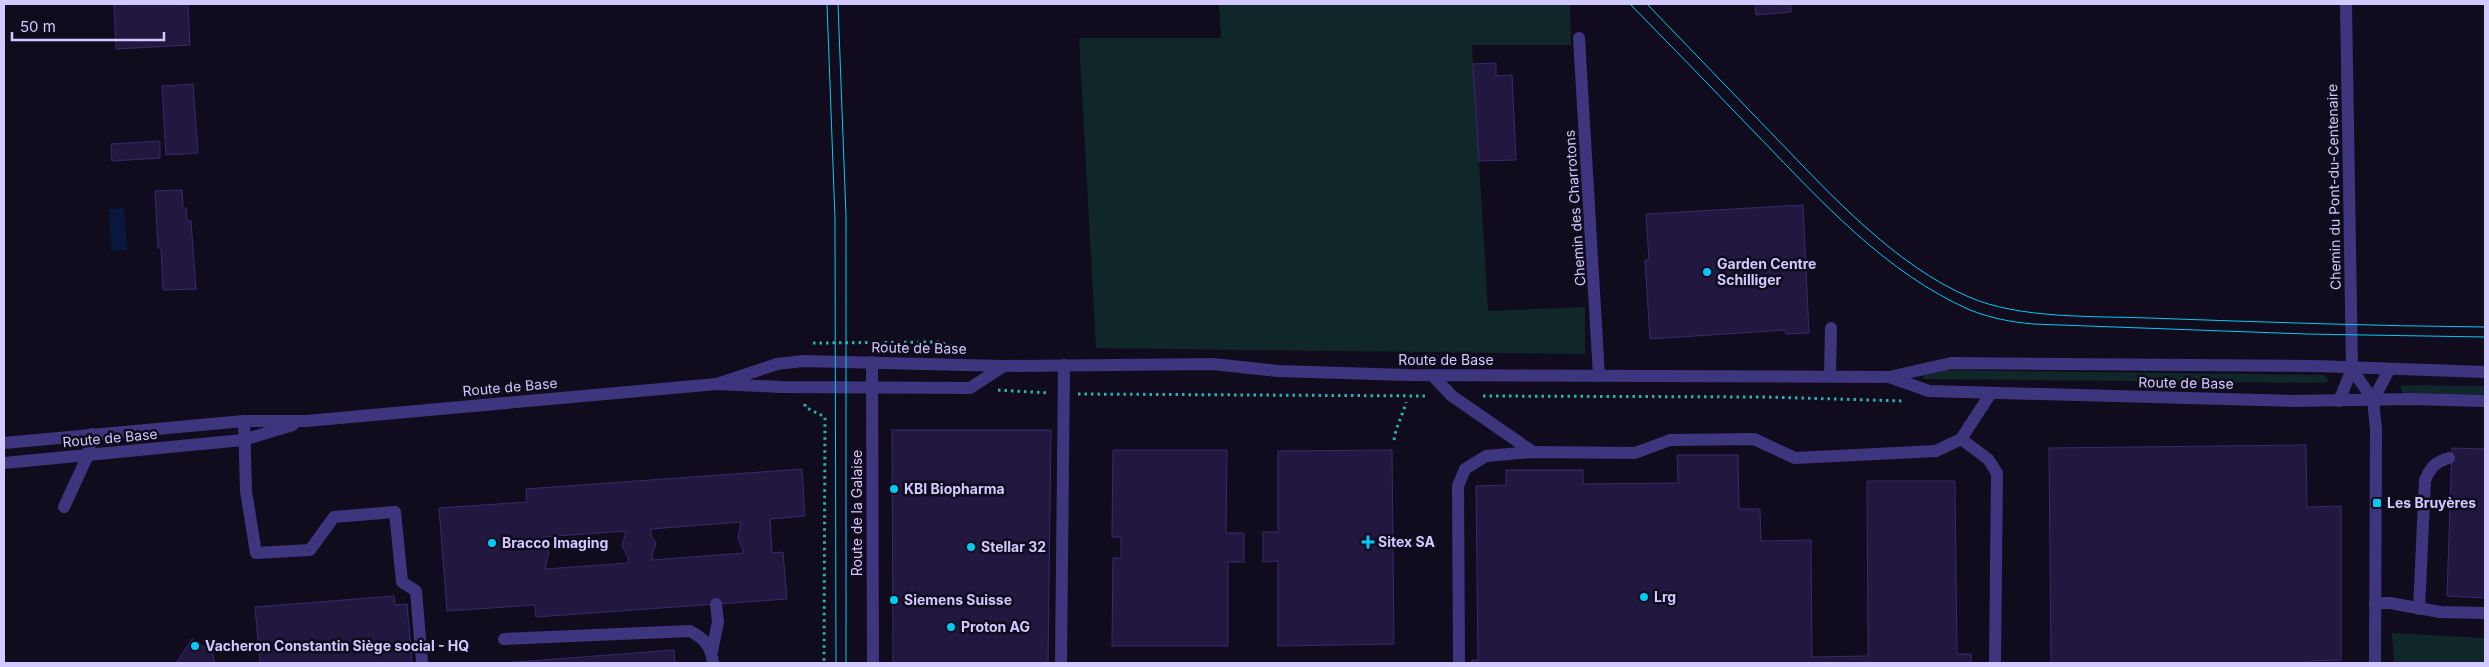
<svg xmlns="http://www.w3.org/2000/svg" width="2489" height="667" font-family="Inter,sans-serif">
  <rect width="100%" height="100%" fill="#100c1e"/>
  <!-- green -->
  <g fill="#0f2728">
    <polygon points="1219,4 1570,4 1571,45 1472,45 1488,311 1585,307 1585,354 1096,348 1079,38 1221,38"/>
    <polygon points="1944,370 2325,375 2329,381 2325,383 1923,379 1924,374"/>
    <polygon points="2403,385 2485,386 2485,395 2403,393 2400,387"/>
    <polygon points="2392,633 2485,638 2485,662 2394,663"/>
  </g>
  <!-- water -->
  <polygon fill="#08173b" points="124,208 127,250 111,251 109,209"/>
  <!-- building -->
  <g fill="#22173f" stroke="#3a296c" fill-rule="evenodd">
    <polygon points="114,4 188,4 190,45 116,49"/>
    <polygon points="1755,4 1791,4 1791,12 1756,15"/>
    <polygon points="1496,63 1496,76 1512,75 1516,160 1479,161 1473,64"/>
    <polygon points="193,84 198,153 166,155 162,86"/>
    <polygon points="160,141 160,158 112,161 111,144"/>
    <polygon points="182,190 183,208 186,208 187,221 191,221 196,289 163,290 161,248 158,248 155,191"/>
    <polygon points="1803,205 1809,333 1786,334 1785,330 1650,339 1645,260 1649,260 1646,214"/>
    <polygon points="892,430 1051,430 1048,663 893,663"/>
    <polygon points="2306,445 2307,507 2341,506 2341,660 2309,661 2309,663 2051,663 2049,448"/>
    <polygon points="2452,448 2485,449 2485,598 2447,596"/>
    <polygon points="1113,450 1227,450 1226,533 1244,533 1244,562 1228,562 1228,646 1112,646 1113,558 1121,558 1121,537 1112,537"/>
    <polygon points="1392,450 1394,644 1278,646 1278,561 1263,562 1263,532 1278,532 1278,451"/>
    <polygon points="1677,455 1738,455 1739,509 1760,509 1761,541 1811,540 1812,657 1868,656 1867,481 1955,481 1957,654 1971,654 1971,663 1472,663 1472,660 1478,660 1476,486 1506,485 1506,470 1583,470 1583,484 1678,483"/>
    <path d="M 802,469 L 805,516 L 770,519 L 772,553 L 783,552 L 787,599 L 536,617 L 535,605 L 447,611 L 439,508 L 527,502 L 526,489 ZM 741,522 L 738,538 L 744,553 L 653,560 L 652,555 L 656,543 L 651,536 L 651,529 ZM 626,531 L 622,546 L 628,557 L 628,563 L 545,569 L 549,552 L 543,543 L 543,537 Z"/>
    <polygon points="394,596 395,605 407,604 412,663 260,663 255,607"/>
    <polygon points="192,639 213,653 214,663 176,663"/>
    <polygon points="674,650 675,663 504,663"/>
  </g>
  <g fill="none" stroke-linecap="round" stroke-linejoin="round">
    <!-- path -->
    <g stroke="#2bb0b1" stroke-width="3" stroke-dasharray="2.5 4" stroke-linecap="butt">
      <polyline points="813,343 939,342 958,348"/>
      <polyline points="998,390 1049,393"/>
      <polyline points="1078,394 1429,396"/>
      <polyline points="1483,396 1765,397 1904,401"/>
      <polyline points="805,404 805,407 825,417 824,663"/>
      <path d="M 1394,440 C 1396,426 1403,415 1406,402"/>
    </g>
    <!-- minor -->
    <g stroke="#3d367e" stroke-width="12">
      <polyline points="1579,38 1599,376"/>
      <polyline points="872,362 873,663"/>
      <polyline points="2352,369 2373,400 2376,429 2375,663"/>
      <polyline points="1432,375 1452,396 1533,452"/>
      <polyline points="1830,376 1831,328"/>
      <polyline points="1889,377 1929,391 2293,401 2411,399 2485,401"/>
      <polyline points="717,384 777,364 803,361 1004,366 1213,364 1278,371 1408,375 1889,377 1951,363 2315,366 2485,372"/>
      <polyline points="2373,400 2389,370"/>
      <polyline points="2339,401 2352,369 2346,4"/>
      <polyline points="244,421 246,491 256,553 310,550 334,517 395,512 402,582 416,591 422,663"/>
      <polyline points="1961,439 1988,459 1997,473 1995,663"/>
      <polyline points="4,443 244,421 306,421 717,384 781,387 970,388 1004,366"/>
      <polyline points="4,463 243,440 293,425"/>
      <polyline points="64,507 88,455 92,434"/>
      <polyline points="2375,603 2390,603 2440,612 2485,613"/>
      <path d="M 2419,609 L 2425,480 C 2431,467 2435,462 2449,458"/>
      <path d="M 504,639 L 690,631 C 705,639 711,646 713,663"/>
      <polyline points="712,651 718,622 716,604"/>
      <polyline points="1061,663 1064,365"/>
      <polyline points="1459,663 1458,486 1465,469 1486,456 1533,452 1635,453 1670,440 1754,439 1795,458 1936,451 1961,439 1991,393"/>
    </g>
    <!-- tram -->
    <g stroke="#00cbf4" stroke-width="1">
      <polyline points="827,4 835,219 836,663"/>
      <polyline points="838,4 846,216 846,663"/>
      <path d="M 1630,4 C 1673,48 1717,93 1760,138 C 1822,202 1886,273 1970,310 C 1990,318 2011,322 2033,324 L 2306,334 L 2485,337"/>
      <path d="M 1647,4 C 1690,49 1734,94 1777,139 C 1832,196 1895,265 1969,297 C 2019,319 2094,316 2149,318 C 2261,322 2373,326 2485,327"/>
    </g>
  </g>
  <!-- markers -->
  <g fill="#00cbf4" stroke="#100c1e" stroke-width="2">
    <circle cx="1707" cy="272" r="5"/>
    <circle cx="894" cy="489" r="5"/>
    <rect x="2372" y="498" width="10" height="10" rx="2.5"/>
    <path d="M1365.5 534.5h5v5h5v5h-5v5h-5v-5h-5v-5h5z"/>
    <circle cx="492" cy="543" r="5"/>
    <circle cx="971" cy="547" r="5"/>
    <circle cx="1644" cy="597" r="5"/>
    <circle cx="894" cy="600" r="5"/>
    <circle cx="951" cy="627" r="5"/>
    <circle cx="195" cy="646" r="5"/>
  </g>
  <g text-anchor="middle" stroke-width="5" stroke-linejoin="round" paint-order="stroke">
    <!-- street labels -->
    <g font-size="14" fill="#d2c9ff" stroke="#100c1e">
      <text transform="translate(2334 187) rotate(-91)" y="5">Chemin du Pont-du-Centenaire</text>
      <text transform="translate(1575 208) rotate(-94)" y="5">Chemin des Charrotons</text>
      <text transform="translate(919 348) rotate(1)" y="5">Route de Base</text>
      <text x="1446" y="365">Route de Base</text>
      <text transform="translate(2186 383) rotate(1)" y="5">Route de Base</text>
      <text transform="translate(510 387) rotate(-5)" y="5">Route de Base</text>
      <text transform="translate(110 438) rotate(-5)" y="5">Route de Base</text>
      <text transform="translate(857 513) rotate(-90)" y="5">Route de la Galaise</text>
    </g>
    <!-- poi labels -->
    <g font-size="14" font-weight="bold" fill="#d2c9ff" stroke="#100c1e" text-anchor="start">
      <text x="1717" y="269">Garden Centre<tspan x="1717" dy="16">Schilliger</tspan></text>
      <text x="904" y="494">KBI Biopharma</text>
      <text x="2387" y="508">Les Bruyères</text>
      <text x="1378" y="547">Sitex SA</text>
      <text x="502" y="548">Bracco Imaging</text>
      <text x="981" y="552">Stellar 32</text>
      <text x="1654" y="602">Lrg</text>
      <text x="904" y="605">Siemens Suisse</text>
      <text x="961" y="632">Proton AG</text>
      <text x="205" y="651">Vacheron Constantin Siège social - HQ</text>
    </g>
  </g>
  <!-- border -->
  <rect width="2489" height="667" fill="none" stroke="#d2c9ff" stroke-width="10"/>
  <!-- scale -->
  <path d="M12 32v8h152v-8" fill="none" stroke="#d2c9ff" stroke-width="2.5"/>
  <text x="20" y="32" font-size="15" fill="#d2c9ff" stroke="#100c1e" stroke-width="4" paint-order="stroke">50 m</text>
</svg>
